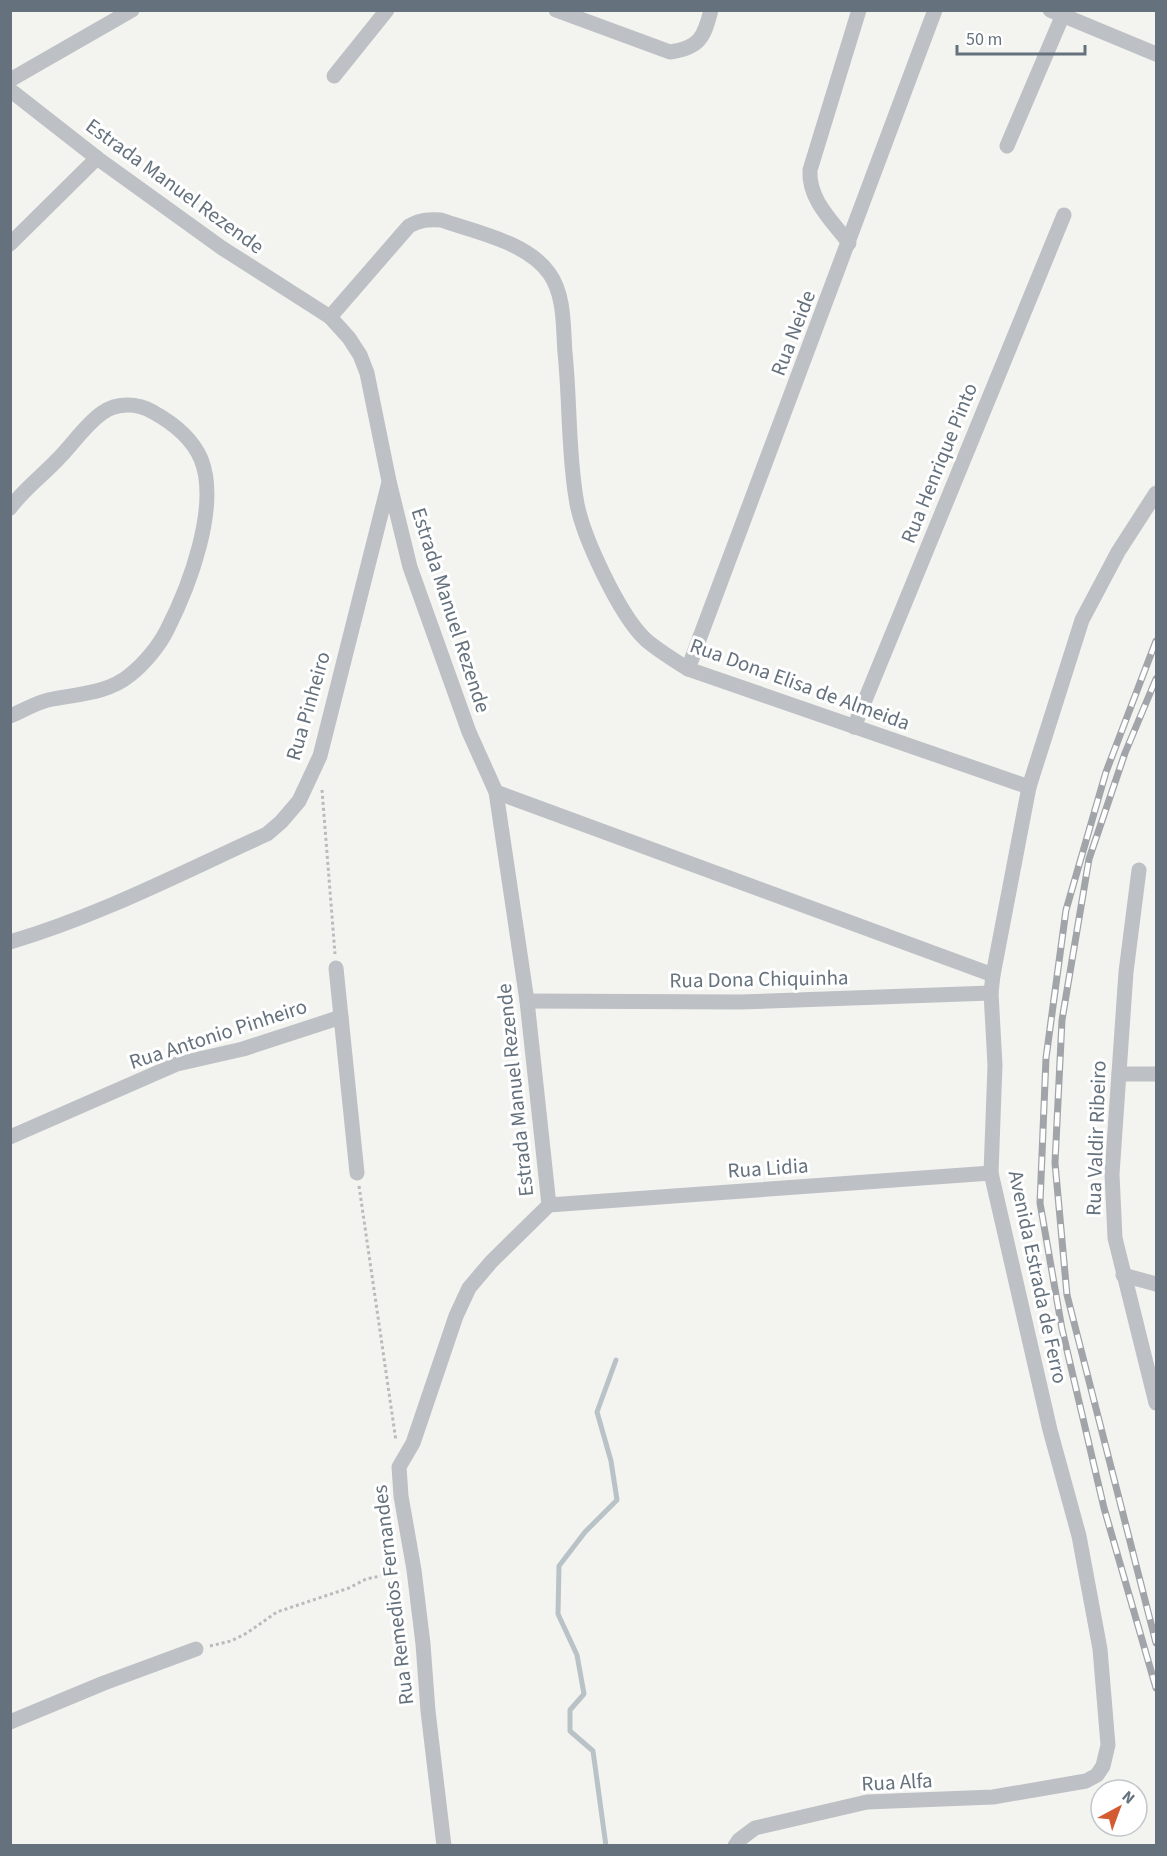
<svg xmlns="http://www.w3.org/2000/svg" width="1167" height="1856" font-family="'Source Sans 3',sans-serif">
  <rect width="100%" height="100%" fill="#f3f4f0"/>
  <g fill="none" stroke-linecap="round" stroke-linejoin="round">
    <!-- stream -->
    <polyline stroke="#b9c2c7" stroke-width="5" points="606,1846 593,1751 570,1731 570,1710 584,1694 577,1655 558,1614 559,1566 585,1532 617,1500 611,1461 597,1412 616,1360"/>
    <!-- path -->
    <g stroke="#b9bbbd" stroke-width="3" stroke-dasharray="3 3" stroke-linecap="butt">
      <polyline points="322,790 335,954"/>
      <polyline points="359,1186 396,1441"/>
      <polyline points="210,1646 231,1641 247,1633 277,1612 349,1588 366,1579 400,1572"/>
    </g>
    <!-- minor -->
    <g stroke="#bdc0c4" stroke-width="15">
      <path d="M 556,10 L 670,52 C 699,48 704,38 711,10"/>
      <polyline points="1050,10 1156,54"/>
      <polyline points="334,76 387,10"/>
      <polyline points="10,80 132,10"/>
      <polyline points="10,90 97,158 222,248 330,317 349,338 360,355 367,373 389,481 410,567 469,732 496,792 527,1001 549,1205"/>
      <polyline points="1007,146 1065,10"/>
      <path d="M 849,243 C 832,221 808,199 810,170 L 859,10"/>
      <polyline points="10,244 97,158"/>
      <path d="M 330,317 L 409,226 C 420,220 428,219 441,220 C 475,232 527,242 549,273 C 565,295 563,327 565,353 C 570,401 568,450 576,498 C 581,534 620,616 646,640 C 659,651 674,660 688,669 L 1029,787"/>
      <path d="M 10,508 C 23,490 43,475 58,459 C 73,444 85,425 102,413 C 117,402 138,403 153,412 C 173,423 192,438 201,459 C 220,506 189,587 167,630 C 159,646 144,664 130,675 C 107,694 76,694 48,700 C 35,703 23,711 10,716"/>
      <polyline points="688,669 935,10"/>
      <polyline points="854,727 1064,215"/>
      <polyline points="496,792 993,975"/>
      <polyline points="1139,870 1126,972 1112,1174 1115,1238 1156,1403"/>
      <path d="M 10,942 C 99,916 183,872 267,834 L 281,822 L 299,801 L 320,756 L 389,482"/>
      <polyline points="336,968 357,1173"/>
      <polyline points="527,1001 740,1002 991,993"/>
      <polyline points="1119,1074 1156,1074"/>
      <polyline points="10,1137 177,1064 243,1049 341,1017"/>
      <polyline points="549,1205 991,1173"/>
      <polyline points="1123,1275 1156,1284"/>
      <polyline points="10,1722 104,1683 196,1649"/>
      <polyline points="444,1846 428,1711 423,1644 414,1570 401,1496 399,1467 413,1443 456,1316 469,1288 491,1262 549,1205"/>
      <polyline points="735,1846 739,1840 755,1828 867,1802 993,1797 1086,1781 1097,1775 1103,1766 1108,1745 1100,1649 1079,1536 1050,1430 991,1173 995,1065 991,993 993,975 1029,787 1082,620 1118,552 1156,493"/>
    </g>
    <!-- rail casing -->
    <g stroke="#a1a5aa" stroke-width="7">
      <g id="rail">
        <polyline points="1156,641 1106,772 1066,910 1046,1058 1040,1203 1062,1329 1104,1508 1156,1688"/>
        <polyline points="1156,679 1125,753 1089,859 1062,1020 1055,1163 1067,1295 1156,1643"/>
      </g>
    </g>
    <!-- rail -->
    <use href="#rail" stroke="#fff" stroke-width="4.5" stroke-dasharray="14" stroke-linecap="butt"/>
  </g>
  <g text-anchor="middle" stroke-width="6" stroke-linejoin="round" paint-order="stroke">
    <!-- street labels -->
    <g font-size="21" fill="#65727e" stroke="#fff">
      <text transform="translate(175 186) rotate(36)" y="7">Estrada Manuel Rezende</text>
      <text transform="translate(793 333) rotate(-69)" y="7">Rua Neide</text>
      <text transform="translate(939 463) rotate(-68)" y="7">Rua Henrique Pinto</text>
      <text transform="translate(451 610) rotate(72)" y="7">Estrada Manuel Rezende</text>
      <text transform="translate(800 684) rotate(20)" y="7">Rua Dona Elisa de Almeida</text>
      <text transform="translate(308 706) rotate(-74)" y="7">Rua Pinheiro</text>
      <text transform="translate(759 979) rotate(-1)" y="7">Rua Dona Chiquinha</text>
      <text transform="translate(218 1034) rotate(-18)" y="7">Rua Antonio Pinheiro</text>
      <text transform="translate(515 1090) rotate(-96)" y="7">Estrada Manuel Rezende</text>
      <text transform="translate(1096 1138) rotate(-88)" y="7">Rua Valdir Ribeiro</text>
      <text transform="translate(768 1168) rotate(-4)" y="7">Rua Lidia</text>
      <text transform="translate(1038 1277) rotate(78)" y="7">Avenida Estrada de Ferro</text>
      <text transform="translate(393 1595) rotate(-97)" y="7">Rua Remedios Fernandes</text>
      <text transform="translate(897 1782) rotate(-3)" y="7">Rua Alfa</text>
    </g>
  </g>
  <!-- border -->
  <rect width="1167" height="1856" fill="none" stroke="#65727e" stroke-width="24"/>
  <!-- north arrow -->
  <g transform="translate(1119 1808) rotate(41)"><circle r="28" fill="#ffffff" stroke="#c1c7cb" stroke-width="1.5"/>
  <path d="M0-4.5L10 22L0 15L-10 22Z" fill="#d35b31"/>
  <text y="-9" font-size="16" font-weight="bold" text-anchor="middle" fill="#65727e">N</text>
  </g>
  <!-- scale -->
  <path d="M957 45v9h128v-9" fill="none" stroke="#65727e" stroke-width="3"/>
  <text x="966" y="45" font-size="18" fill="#65727e" stroke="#ffffff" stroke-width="4.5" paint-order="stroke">50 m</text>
</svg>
